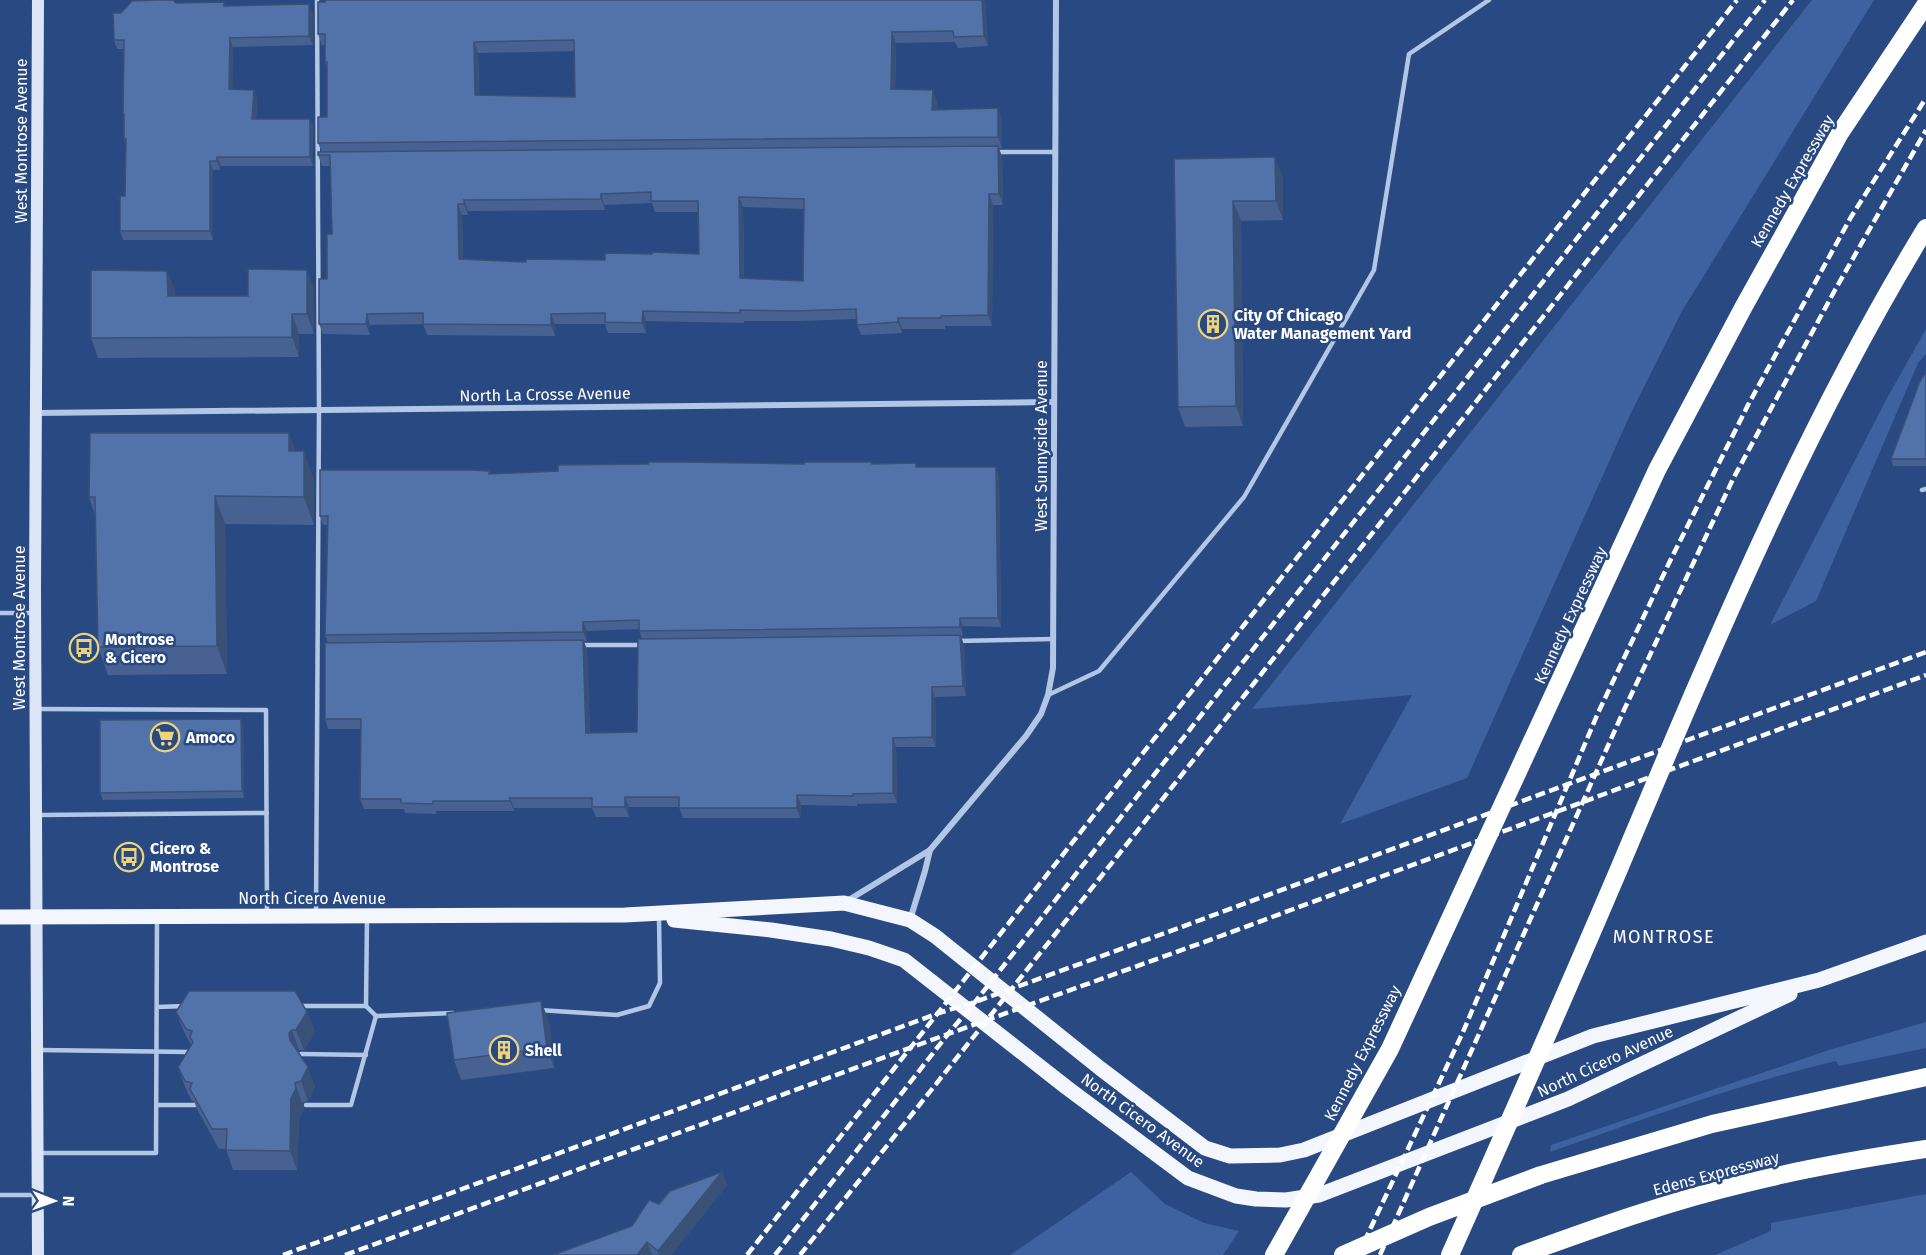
<svg xmlns="http://www.w3.org/2000/svg" width="1926" height="1255" font-family="'Fira Sans',sans-serif">
  <rect width="100%" height="100%" fill="#294982"/>
  <!-- green -->
  <g fill="#3e629f">
    <polygon points="1812,0 1874,0 1682,311 1630,415 1467,778 1340,824 1412,695 1252,709"/>
    <polygon points="1926,329 1926,354 1918,363 1816,601 1770,625 1886,400"/>
    <path d="M 1926,1022 L 1926,1048 L 1839,1066 L 1836,1061 C 1738,1084 1644,1119 1550,1152 L 1551,1145 L 1829,1050 Z"/>
    <polygon points="1131,1172 1165,1204 1204,1223 1239,1231 1223,1255 1010,1255"/>
    <polygon points="1926,1194 1926,1255 1715,1255 1771,1231 1771,1223"/>
  </g>
  <g fill="none" stroke-linecap="round" stroke-linejoin="round">
    <!-- lane -->
    <g stroke="#b2c6e6" stroke-width="4.5">
      <polyline points="995,152 1056,152"/>
      <polyline points="1922,490 1926,489"/>
      <polyline points="0,613 33,613"/>
      <polyline points="957,641 1053,639"/>
      <polyline points="582,645 642,645"/>
      <polyline points="1048,695 1099,671 1244,497 1374,270 1409,54 1489,0"/>
      <polyline points="37,709 266,710 267,913"/>
      <polyline points="38,815 267,813"/>
      <polyline points="316,913 319,410 317,0"/>
      <polyline points="367,917 366,1006 376,1016 453,1013"/>
      <polyline points="300,1006 366,1006"/>
      <polyline points="157,1007 186,1006"/>
      <polyline points="539,1010 617,1015 649,1006 660,983 659,918"/>
      <polyline points="39,1050 190,1052"/>
      <polyline points="301,1054 366,1055"/>
      <polyline points="157,1105 195,1105"/>
      <polyline points="306,1105 351,1105 376,1016"/>
      <polyline points="39,1153 156,1153 157,919"/>
      <polyline points="0,1195 36,1195"/>
    </g>
    <!-- street -->
    <g stroke="#b2c6e6" stroke-width="6">
      <polyline points="36,413 1054,402"/>
      <polyline points="847,901 930,850 1026,736 1041,714 1048,695 1053,668 1056,0"/>
      <polyline points="910,920 925,871 930,850"/>
    </g>
    <!-- secondary -->
    <polyline stroke="#dbe5f6" stroke-width="12" points="38,0 35,590 38,1255"/>
    <!-- primary -->
    <g stroke="#f3f6fd" stroke-width="15">
      <polyline points="0,917 625,915 844,903 910,920 935,936 1101,1069 1205,1148 1230,1156 1280,1155 1304,1150 1593,1036 1819,980 1926,942"/>
      <polyline points="674,920 771,930 831,939 869,948 904,960 1066,1087 1188,1178 1236,1196 1256,1199 1286,1200 1319,1195 1568,1099 1790,994"/>
    </g>
    <!-- highway -->
    <g stroke="#fff" stroke-width="18">
      <polyline points="1274,1255 1390,1049 1657,470 1743,308 1840,133 1926,4"/>
      <polyline points="1343,1255 1429,1217 1541,1175 1712,1124 1926,1077"/>
      <path d="M 1450,1255 C 1507,1127 1564,998 1619,869 C 1711,651 1802,431 1926,228"/>
      <path d="M 1521,1255 C 1595,1228 1670,1201 1747,1183 C 1806,1168 1866,1158 1926,1149"/>
    </g>
    <!-- rail -->
    <g stroke="#fff" stroke-width="4.5" stroke-dasharray="10 4.5" stroke-linecap="butt">
      <polyline points="283,1255 939,1013 975,1002 1165,933 1926,652"/>
      <polyline points="345,1255 948,1034 1218,937 1926,675"/>
      <polyline points="747,1255 1737,0"/>
      <polyline points="775,1255 948,1034 975,1002 1765,0"/>
      <polyline points="800,1255 1150,815 1793,0"/>
      <polyline points="1358,1255 1463,1032 1598,713 1670,561 1748,405 1851,217 1926,98"/>
      <polyline points="1380,1255 1624,710 1733,479 1835,290 1926,130"/>
    </g>
  </g>
  <!-- wall -->
  <g fill="#476292" fill-rule="evenodd">
    <path d="M 325,0 L 985,0 L 988,46 L 958,48 L 955,42 L 896,43 L 895,89 L 937,101 L 936,110 L 998,108 L 1002,119 L 1002,148 L 999,148 L 1002,157 L 1003,205 L 993,205 L 992,326 L 945,326 L 945,329 L 902,329 L 902,333 L 861,335 L 857,325 L 857,319 L 799,321 L 744,321 L 744,323 L 646,321 L 646,333 L 608,333 L 605,324 L 555,324 L 555,336 L 427,335 L 423,324 L 370,325 L 370,335 L 323,334 L 319,324 L 327,279 L 332,234 L 331,166 L 322,166 L 318,155 L 322,152 L 318,143 L 327,117 L 327,68 L 325,62 L 325,45 L 322,45 L 318,34 ZM 574,51 L 575,97 L 479,95 L 478,53 ZM 652,203 L 655,212 L 699,212 L 699,254 L 605,260 L 526,262 L 463,259 L 462,215 L 468,215 L 468,211 L 605,210 L 604,205 ZM 743,207 L 804,209 L 803,281 L 744,278 Z"/>
    <polygon points="176,3 313,13 313,45 233,47 232,90 254,90 257,99 256,119 310,119 313,128 313,166 221,166 220,170 213,170 213,240 123,240 120,231 125,196 126,145 124,139 124,120 123,116 124,49 117,49 114,40 121,13"/>
    <polygon points="1174,159 1283,177 1283,220 1241,221 1243,426 1185,427 1178,407"/>
    <polygon points="307,270 314,290 314,334 299,334 299,357 98,358 91,338 167,271 175,291 175,296 248,296"/>
    <polygon points="1926,372 1926,466 1893,466 1891,459"/>
    <polygon points="296,451 314,479 314,525 225,524 227,674 108,675 98,647 95,515 89,497"/>
    <path d="M 916,463 L 917,467 L 999,476 L 1001,627 L 963,626 L 963,636 L 961,636 L 964,645 L 966,696 L 935,697 L 936,747 L 896,747 L 897,803 L 857,804 L 857,806 L 801,805 L 800,818 L 683,818 L 679,807 L 629,807 L 629,817 L 596,817 L 592,808 L 514,808 L 514,811 L 436,811 L 436,814 L 405,813 L 404,809 L 364,809 L 360,799 L 361,729 L 328,729 L 325,719 L 328,643 L 325,635 L 327,525 L 323,525 L 320,516 L 489,471 L 491,474 L 804,464 L 872,464 ZM 639,629 L 642,639 L 637,732 L 590,733 L 587,650 L 584,641 L 587,641 L 587,631 Z"/>
    <polygon points="243,726 244,798 103,800 100,793"/>
    <polygon points="176,1012 307,1012 315,1032 304,1050 299,1050 298,1052 315,1087 308,1101 302,1103 304,1109 299,1118 297,1170 233,1170 226,1149 219,1149 197,1109 194,1101 192,1101 185,1087 178,1067 191,1045 184,1032"/>
    <polygon points="549,1021 554,1068 461,1080 454,1060"/>
    <polygon points="722,1172 727,1185 671,1255 553,1255 632,1226 659,1204"/>
  </g>
  <!-- shaded-wall -->
  <g fill="#395077">
    <polygon points="982,0 985,0 988,46 984,36"/>
    <polygon points="309,4 313,13 313,45 309,36"/>
    <polygon points="892,32 896,43 895,100 891,89"/>
    <polygon points="230,38 233,47 232,98 229,89"/>
    <polygon points="474,42 478,53 479,105 475,95"/>
    <polygon points="254,90 257,99 255,128 252,119"/>
    <polygon points="933,90 937,101 936,121 932,110"/>
    <polygon points="998,108 1002,119 1002,148 998,137"/>
    <polygon points="310,119 313,128 313,166 310,157"/>
    <polygon points="998,146 1002,157 1003,205 999,194"/>
    <polygon points="217,157 221,166 220,170 217,161"/>
    <polygon points="1275,157 1283,177 1283,220 1276,201"/>
    <polygon points="210,161 213,170 213,240 210,231"/>
    <polygon points="601,194 604,205 605,210 601,199"/>
    <polygon points="989,194 993,205 992,326 988,315"/>
    <polygon points="739,197 743,207 744,288 740,278"/>
    <polygon points="464,200 468,211 468,215 464,204"/>
    <polygon points="1233,201 1241,221 1243,426 1236,406"/>
    <polygon points="458,204 462,215 463,270 459,259"/>
    <polygon points="307,270 314,290 314,334 307,314"/>
    <polygon points="167,271 175,291 175,316 168,296"/>
    <polygon points="643,311 646,321 646,333 642,323"/>
    <polygon points="292,314 299,334 299,357 292,337"/>
    <polygon points="367,314 370,325 370,335 366,324"/>
    <polygon points="551,314 555,324 555,336 551,325"/>
    <polygon points="898,318 902,329 902,333 898,322"/>
    <polygon points="289,433 300,461 289,451"/>
    <polygon points="304,451 314,479 314,525 304,497"/>
    <polygon points="996,467 999,476 1001,627 998,618"/>
    <polygon points="215,496 225,524 227,674 217,646"/>
    <polygon points="960,618 963,626 963,636 960,627"/>
    <polygon points="583,622 587,631 587,641 583,632"/>
    <polygon points="960,635 964,645 966,696 963,686"/>
    <polygon points="583,640 587,650 590,743 586,733"/>
    <polygon points="932,687 935,697 936,747 932,737"/>
    <polygon points="241,719 243,726 244,798 242,791"/>
    <polygon points="893,738 896,747 897,803 893,793"/>
    <polygon points="797,795 801,805 800,818 797,808"/>
    <polygon points="625,797 629,807 629,817 625,807"/>
    <polygon points="510,798 514,808 514,811 510,801"/>
    <polygon points="541,1001 549,1021 554,1068 547,1048"/>
    <polygon points="307,1012 315,1032 304,1050 296,1030"/>
    <polygon points="292,1030 299,1050 297,1053 290,1040 289,1033"/>
    <polygon points="308,1067 315,1087 308,1101 301,1081"/>
    <polygon points="295,1083 304,1109 299,1118 297,1170 290,1151 291,1098"/>
    <polygon points="722,1172 727,1185 671,1255 659,1255 658,1251"/>
    <polygon points="647,1242 652,1255 637,1255"/>
  </g>
  <!-- building -->
  <g fill="#5272aa" stroke="#395077" stroke-width="1.5" fill-rule="evenodd">
    <polygon points="156,0 173,0 176,3 224,2 224,6 309,4 309,36 230,38 229,89 254,90 252,119 310,119 310,157 217,157 217,161 210,161 210,231 120,231 120,196 125,196 126,139 124,139 124,115 123,116 124,40 114,40 113,13 121,13 132,1"/>
    <path d="M 325,0 L 982,0 L 984,36 L 954,37 L 953,31 L 892,32 L 891,89 L 933,90 L 932,110 L 998,108 L 998,137 L 318,143 L 318,117 L 327,117 L 327,62 L 325,62 L 325,34 L 318,34 L 318,2 L 325,2 ZM 574,40 L 575,97 L 475,95 L 474,42 Z"/>
    <path d="M 998,146 L 999,194 L 989,194 L 988,315 L 941,316 L 941,318 L 898,318 L 898,322 L 857,325 L 856,309 L 795,311 L 740,310 L 740,313 L 643,311 L 642,323 L 605,322 L 605,313 L 551,314 L 551,325 L 423,324 L 423,313 L 367,314 L 366,324 L 319,324 L 319,279 L 327,279 L 327,234 L 332,234 L 330,155 L 318,155 L 318,152 ZM 651,192 L 651,201 L 698,201 L 699,254 L 652,252 L 652,254 L 605,253 L 605,260 L 526,259 L 526,262 L 459,259 L 458,204 L 464,204 L 464,200 L 601,199 L 601,194 ZM 739,197 L 804,199 L 803,281 L 740,278 Z"/>
    <polygon points="1275,157 1276,201 1233,201 1236,406 1178,407 1174,159"/>
    <polygon points="248,269 307,270 307,314 292,314 292,337 91,338 91,270 167,271 168,296 248,296"/>
    <polygon points="1926,372 1926,459 1891,459 1920,381"/>
    <polygon points="90,433 289,433 289,451 304,451 304,497 215,496 217,646 98,647 95,497 89,497"/>
    <polygon points="648,462 685,462 804,464 804,462 872,462 872,464 916,463 916,467 996,467 998,618 960,618 960,627 639,631 639,620 583,622 583,632 325,635 328,516 320,516 320,470 472,470 489,471 489,474 558,471 558,465 648,464"/>
    <polygon points="960,635 963,686 932,687 932,737 893,738 893,793 853,794 853,796 797,795 797,808 679,808 679,797 625,797 625,807 592,807 592,798 510,798 510,801 433,801 433,804 401,803 401,799 360,799 361,719 325,719 325,643 583,640 586,733 637,732 638,639"/>
    <polygon points="241,719 242,791 100,793 100,720"/>
    <polygon points="189,991 295,991 307,1012 296,1030 292,1030 289,1033 290,1040 308,1067 301,1081 295,1083 296,1089 291,1098 290,1151 226,1150 227,1129 212,1129 190,1089 192,1083 185,1081 178,1067 193,1042 190,1037 192,1031 186,1029 176,1012"/>
    <polygon points="541,1001 547,1048 454,1060 447,1013"/>
    <polygon points="722,1172 658,1251 647,1242 637,1255 553,1255 632,1226 649,1200 659,1204 670,1191"/>
  </g>
  <!-- icons -->
  <defs>
    <g id="building-ring" transform="scale(1.5)"><circle r="9.5" fill="#294982" stroke="#edd47a" stroke-width="1.5"/><path d="M-4-6H4V6H1V3H-1V6H-4ZM-2.5-4.3h1.7v1.8h-1.7ZM.8-4.3h1.7v1.8H.8ZM-2.5-1h1.7V.8h-1.7ZM.8-1h1.7V.8H.8Z" fill="#edd47a"/></g>
    <g id="bus-ring" transform="scale(1.5)"><circle r="9.5" fill="#294982" stroke="#edd47a" stroke-width="1.5"/><path d="M-5-6H5V4H4V6H2V4H-2V6H-4V4H-5ZM-3.5-4V0h7V-4ZM-3.5 1.2v1.5H-2V1.2ZM2 1.2v1.5H3.5V1.2Z" fill="#edd47a"/></g>
    <g id="supermarket-ring" transform="scale(1.5)"><circle r="9.5" fill="#294982" stroke="#edd47a" stroke-width="1.5"/><path d="M-6-5.5h2.5l.6 2H6L4.5 2H-2.5L-4.4-4H-6ZM-1.5 3.2a1.3 1.3 0 1 0 .1 0ZM3 3.2a1.3 1.3 0 1 0 .1 0Z" fill="#edd47a"/></g>
  </defs>
  <g fill-rule="evenodd">
    <use href="#building-ring" x="1213" y="324"/>
    <use href="#bus-ring" x="84" y="648"/>
    <use href="#supermarket-ring" x="165" y="737"/>
    <use href="#bus-ring" x="129" y="857"/>
    <use href="#building-ring" x="504" y="1050"/>
  </g>
  <g text-anchor="middle" stroke-width="5" stroke-linejoin="round" paint-order="stroke">
    <!-- street labels -->
    <g font-size="16" fill="#fff" stroke="#294982">
      <text transform="translate(21 141) rotate(-90)" y="6">West Montrose Avenue</text>
      <text transform="translate(1792 181) rotate(-60)" y="6">Kennedy Expressway</text>
      <text transform="translate(545 394) rotate(-1)" y="6">North La Crosse Avenue</text>
      <text transform="translate(1041 446) rotate(-90)" y="6">West Sunnyside Avenue</text>
      <text transform="translate(1570 615) rotate(-65)" y="6">Kennedy Expressway</text>
      <text transform="translate(19 628) rotate(-90)" y="6">West Montrose Avenue</text>
      <text x="312" y="904">North Cicero Avenue</text>
      <text transform="translate(1362 1053) rotate(-63)" y="6">Kennedy Expressway</text>
      <text transform="translate(1605 1061) rotate(-25)" y="6">North Cicero Avenue</text>
      <text transform="translate(1143 1120) rotate(36)" y="6">North Cicero Avenue</text>
      <text transform="translate(1716 1173) rotate(-15)" y="6">Edens Expressway</text>
    </g>
    <!-- poi labels -->
    <g font-size="16" font-weight="bold" fill="#fff" stroke="#294982" text-anchor="start">
      <text x="1234" y="321">City Of Chicago<tspan x="1234" dy="18">Water Management Yard</tspan></text>
      <text x="105" y="645">Montrose<tspan x="105" dy="18">&amp; Cicero</tspan></text>
      <text x="186" y="743">Amoco</text>
      <text x="150" y="854">Cicero &amp;<tspan x="150" dy="18">Montrose</tspan></text>
      <text x="525" y="1056">Shell</text>
    </g>
    <!-- neighbourhood labels -->
    <g font-size="18" letter-spacing="1.5" fill="#fff" stroke="#294982">
      <text x="1664" y="943">MONTROSE</text>
    </g>
  </g>
  <!-- north arrow -->
  <g transform="translate(54 1201) rotate(91)" stroke="#294982" stroke-width="4.5" paint-order="stroke">
  <path d="M0-4.5L10 22L0 15L-10 22Z" fill="#ffffff"/>
  <text y="-9" font-size="16" font-weight="bold" text-anchor="middle" fill="#ffffff">N</text>
  </g>
</svg>
